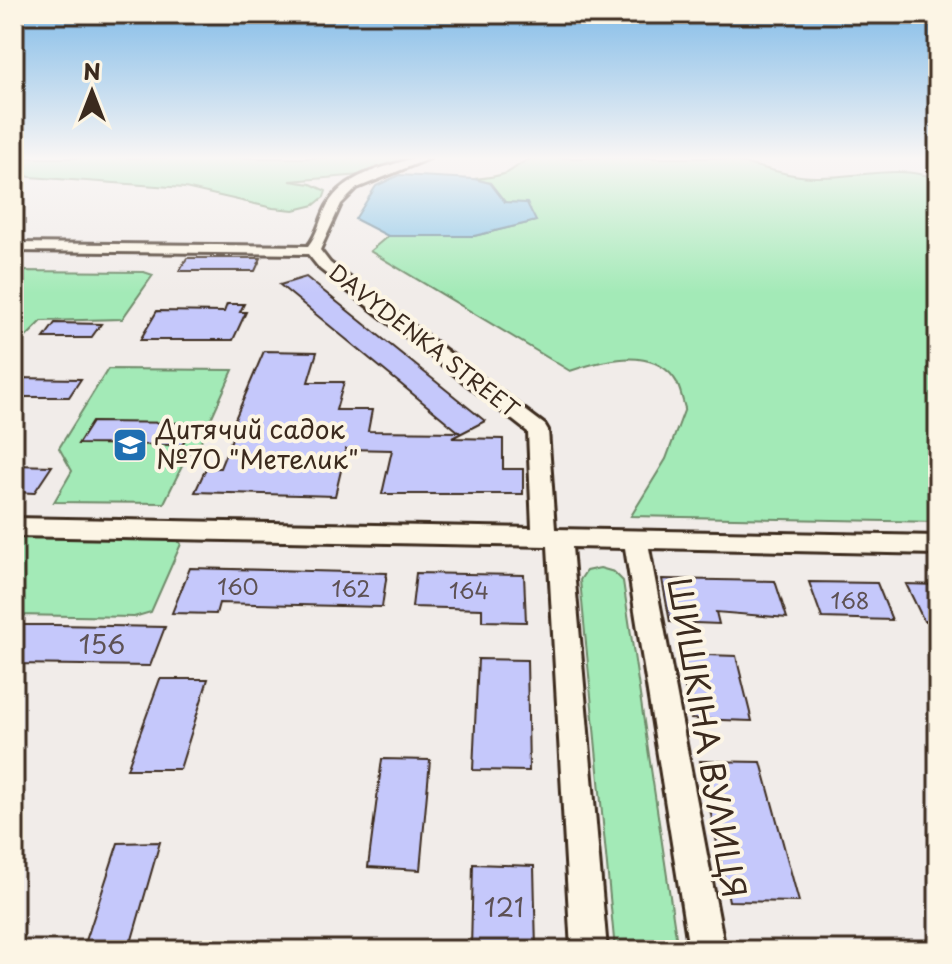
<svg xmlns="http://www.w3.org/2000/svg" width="952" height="964" font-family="'Playpen Sans',sans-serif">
  <rect width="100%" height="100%" fill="#f1ece9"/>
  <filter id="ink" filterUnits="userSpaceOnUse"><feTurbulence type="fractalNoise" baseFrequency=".0125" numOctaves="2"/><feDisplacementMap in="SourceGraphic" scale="16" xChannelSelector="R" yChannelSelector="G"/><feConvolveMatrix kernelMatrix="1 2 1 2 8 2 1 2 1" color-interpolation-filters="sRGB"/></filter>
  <g filter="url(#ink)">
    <!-- green -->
    <g fill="#a3eab7" stroke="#6f8a6a" stroke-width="2">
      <polygon points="14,158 415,158 373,174 290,181 311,184 326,191 324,197 314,205 294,210 273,208 185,188 30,177 14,172"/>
      <path d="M 536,158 L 714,158 C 749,161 781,177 816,177 C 857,178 899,164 938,179 L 938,522 L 631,516 L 666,459 L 685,408 C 682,399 680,385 674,378 C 650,346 600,361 570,371 L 370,251 L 388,236 L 474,236 L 535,221 L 505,202 L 490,183 L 474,179 C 485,178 496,177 507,173 C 518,167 522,160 536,158 Z"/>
      <polygon points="14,271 144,272 153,275 122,319 42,321 14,349"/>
      <polygon points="108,369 233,370 200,443 189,452 164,503 54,502 72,471 59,448"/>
      <polygon points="14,536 175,538 181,544 151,612 134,617 14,615"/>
      <polygon points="600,568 614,572 623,581 678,950 615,950 580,580 586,571"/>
    </g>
    <!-- water -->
    <polygon fill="#88c5e8" stroke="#698797" stroke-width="2" points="399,175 474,179 490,183 505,202 527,203 536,221 474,236 388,236 355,219 376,186"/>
    <!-- building -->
    <g fill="#c5c8fb" stroke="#3b2a1e" stroke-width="2">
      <polygon points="187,258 261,258 255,271 179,271"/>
      <polygon points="306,277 485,421 452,438 503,439 503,469 523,469 523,494 382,494 392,450 346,449 335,496 195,492 206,468 220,468 237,426 232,426 264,351 317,352 308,382 344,382 336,410 372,410 368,431 459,432 280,285"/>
      <polygon points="227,304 244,304 240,312 246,312 233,340 140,340 157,311 224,312"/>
      <polygon points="55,323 101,324 91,338 44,338"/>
      <polygon points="14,378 81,379 69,397 14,397"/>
      <polygon points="92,422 193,423 182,445 78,444"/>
      <polygon points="14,465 52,466 34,493 14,492"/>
      <polygon points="190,568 310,571 387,573 382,607 219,603 216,614 172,613"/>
      <polygon points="416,573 524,575 526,622 482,621 482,609 412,607"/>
      <polygon points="662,579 775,581 787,618 716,612 719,624 670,622"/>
      <polygon points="809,582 877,583 892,620 822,618"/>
      <polygon points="906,584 938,585 938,621 924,621"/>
      <polygon points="14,625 55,625 165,627 150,666 14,664"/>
      <polygon points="679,654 736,656 752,721 691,719"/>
      <polygon points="478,659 527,660 529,771 473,770"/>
      <polygon points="160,679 208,679 180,769 127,769"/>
      <polygon points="382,759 430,760 420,870 368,867"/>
      <polygon points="700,761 761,762 799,902 729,901"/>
      <polygon points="160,842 129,950 83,950 118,843"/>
      <polygon points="473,864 534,866 536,950 471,950"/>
    </g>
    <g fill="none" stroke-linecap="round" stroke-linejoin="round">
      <!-- minor casing -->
      <g stroke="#3b2a1e" stroke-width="6">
        <path id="minor" d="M 413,158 L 430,158 L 357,188 L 341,204 L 320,250 L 330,263 L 545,425 L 548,430 L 555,529 L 938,536 L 938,554 L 649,548 L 725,950 L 689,950 L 625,548 L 572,547 L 607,950 L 571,950 L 548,546 L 14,536 L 14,518 L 532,528 L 528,432 L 320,269 L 308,254 L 14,251 L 14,243 L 308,246 C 318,234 320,219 327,206 C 345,174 381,169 413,158 Z"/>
      </g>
      <!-- minor -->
      <use href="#minor" fill="#fcf5e5" fill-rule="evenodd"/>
    </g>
  </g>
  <!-- sky -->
  <linearGradient id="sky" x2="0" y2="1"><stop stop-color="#81bbe8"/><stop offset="0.54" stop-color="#f9f6f5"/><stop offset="1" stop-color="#f9f6f5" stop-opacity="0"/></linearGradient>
  <rect width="952" height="293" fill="url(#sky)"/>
  <!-- icons -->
  <defs>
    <g id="school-square" transform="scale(1.8)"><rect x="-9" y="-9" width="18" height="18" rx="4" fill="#1f6fb2" stroke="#fcf5e5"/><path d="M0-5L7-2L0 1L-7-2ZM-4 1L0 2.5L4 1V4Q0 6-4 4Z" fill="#fff"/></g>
  </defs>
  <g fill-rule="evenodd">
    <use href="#school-square" x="130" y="445"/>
  </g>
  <g text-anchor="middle" stroke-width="8" stroke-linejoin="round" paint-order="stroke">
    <!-- far-street labels -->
    <g font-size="22" fill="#3b2a1e" stroke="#fcf5e5">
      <text transform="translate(424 341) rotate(38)" y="8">DAVYDENKA STREET</text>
    </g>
    <!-- number labels -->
    <g font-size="22" fill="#5e5255">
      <text x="238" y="595">160</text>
      <text x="351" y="597">162</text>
      <text x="469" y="599">164</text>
      <text x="850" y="609">168</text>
    </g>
    <!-- poi labels -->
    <g font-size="26" fill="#3b2a1e" stroke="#fcf5e5" text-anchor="start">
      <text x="156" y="439">Дитячий садок<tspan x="156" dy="30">№70 "Метелик"</tspan></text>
    </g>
    <!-- near-number labels -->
    <g font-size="26" fill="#5e5255">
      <text x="102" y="654">156</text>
      <text x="504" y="917">121</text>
    </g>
    <!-- near-street labels -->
    <g font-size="32" fill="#3b2a1e" stroke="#fcf5e5">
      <text transform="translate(706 738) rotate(80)" y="11">ШИШКIНА ВУЛИЦЯ</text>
    </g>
  </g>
  <!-- margin -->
  <rect width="952" height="964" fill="none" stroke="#fcf5e5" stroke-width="48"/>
  <rect x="24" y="24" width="904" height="916" fill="none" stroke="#3b2a1e" stroke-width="3" filter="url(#ink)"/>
  <!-- north arrow -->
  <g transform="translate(92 92)" stroke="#fcf5e5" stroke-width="6" paint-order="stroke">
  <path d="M0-6L14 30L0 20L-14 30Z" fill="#3b2a1e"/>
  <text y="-12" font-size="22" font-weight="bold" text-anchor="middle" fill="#3b2a1e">N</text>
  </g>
</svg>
